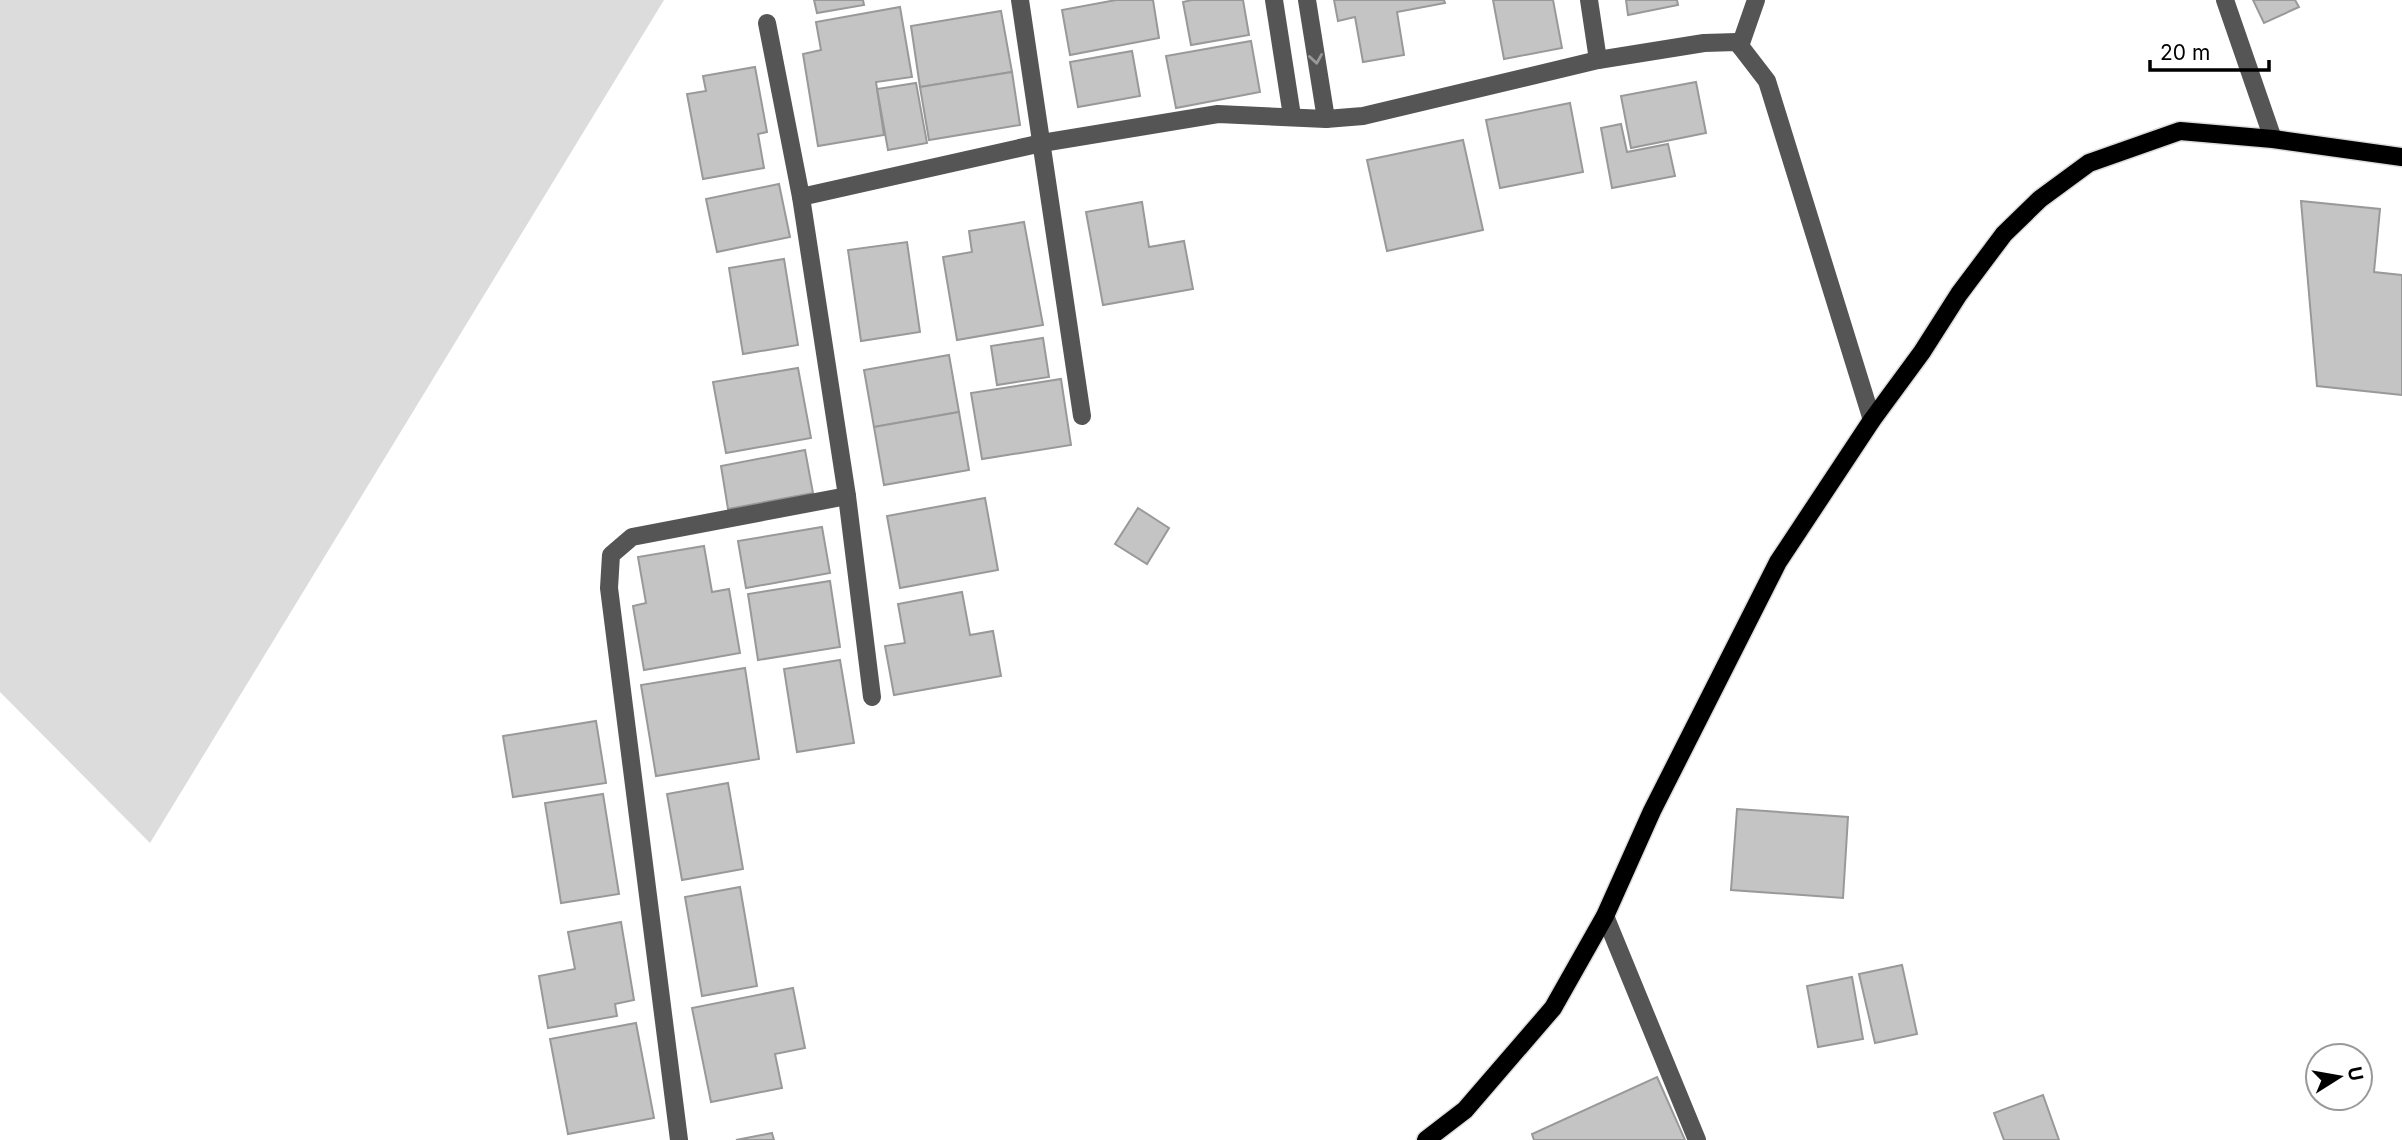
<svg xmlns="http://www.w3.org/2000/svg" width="2402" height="1140" font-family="Inter,sans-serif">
  <rect width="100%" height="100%" fill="#fff"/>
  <!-- green -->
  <polygon fill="#dcdcdc" points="0,0 664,0 150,843 0,692"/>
  <!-- building -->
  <g fill="#c4c4c4" stroke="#999" stroke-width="2">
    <polygon points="814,0 863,0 864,5 817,13"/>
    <polygon points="1116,0 1153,0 1159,38 1070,55 1062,10"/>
    <polygon points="1192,0 1243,0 1249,35 1191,45 1183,2"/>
    <polygon points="1334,0 1444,0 1445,3 1397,12 1404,55 1363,62 1355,17 1338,21"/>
    <polygon points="1493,0 1553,0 1562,48 1504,59"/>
    <polygon points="1626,0 1677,0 1678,5 1628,15"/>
    <polygon points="2253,0 2295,0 2299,7 2264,23"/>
    <polygon points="900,7 912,77 876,82 884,135 818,146 803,54 821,50 816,22"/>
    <polygon points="1001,11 1012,72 920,87 911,26"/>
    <polygon points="1251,41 1260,92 1176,108 1166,56"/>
    <polygon points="1132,51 1140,96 1078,107 1070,62"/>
    <polygon points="755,67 767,132 758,134 764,168 703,179 687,94 706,91 703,76"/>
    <polygon points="1012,72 1020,125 929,140 920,87"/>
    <polygon points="1696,82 1706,133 1631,148 1621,96"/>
    <polygon points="916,83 927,143 888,150 877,89"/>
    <polygon points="1570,103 1583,172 1500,188 1486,120"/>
    <polygon points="1621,124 1627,152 1668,144 1675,176 1612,188 1601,128"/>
    <polygon points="1463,140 1483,230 1387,251 1367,160"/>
    <polygon points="779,184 790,237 717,252 706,199"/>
    <polygon points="2301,201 2380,209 2374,272 2402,275 2402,395 2317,386"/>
    <polygon points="1142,202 1149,247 1184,241 1193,289 1103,305 1086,212"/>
    <polygon points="1024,222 1043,325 957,340 943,257 972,252 969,231"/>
    <polygon points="907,242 920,332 861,341 848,250"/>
    <polygon points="784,259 798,345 743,354 729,268"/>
    <polygon points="1043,338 1049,377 997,385 991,346"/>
    <polygon points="949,355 959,412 874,427 864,370"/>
    <polygon points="798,368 811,438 726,453 713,382"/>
    <polygon points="1061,379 1071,445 982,459 971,393"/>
    <polygon points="959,412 969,470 884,485 874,427"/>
    <polygon points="805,450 813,493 728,509 721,466"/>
    <polygon points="985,498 998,570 900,588 887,516"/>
    <polygon points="1138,508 1169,528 1147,564 1115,544"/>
    <polygon points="822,527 830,573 746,588 738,541"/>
    <polygon points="704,546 712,592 729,589 740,653 644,670 633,606 646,603 638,557"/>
    <polygon points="830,581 840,647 758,660 748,594"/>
    <polygon points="962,592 970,635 993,631 1001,676 894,695 885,646 905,643 898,604"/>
    <polygon points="840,660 854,743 797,752 784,669"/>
    <polygon points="745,668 759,759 656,776 641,685"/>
    <polygon points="596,721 606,783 513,797 503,736"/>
    <polygon points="728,783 743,869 682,880 667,794"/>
    <polygon points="603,794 619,894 561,903 545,803"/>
    <polygon points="1737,809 1848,817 1843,898 1731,890"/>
    <polygon points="740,887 757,986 702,996 685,897"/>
    <polygon points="621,922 634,1000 615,1004 617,1016 548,1028 539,976 575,969 568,932"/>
    <polygon points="1902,965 1917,1034 1875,1043 1859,974"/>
    <polygon points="1852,977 1863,1039 1818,1047 1807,986"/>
    <polygon points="793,988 805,1048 775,1054 782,1088 711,1102 692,1008"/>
    <polygon points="636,1023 654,1118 568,1134 550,1039"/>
    <polygon points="1657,1077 1685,1140 1534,1140 1532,1134"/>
    <polygon points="2043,1095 2059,1140 2004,1140 1994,1113"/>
    <polygon points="772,1133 774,1140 736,1140"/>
  </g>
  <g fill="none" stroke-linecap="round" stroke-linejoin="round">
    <!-- major casing -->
    <g stroke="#dbdbdb" stroke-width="21">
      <polyline id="major" points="1426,1140 1465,1110 1553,1008 1605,916 1652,811 1778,562 1872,420 1922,352 1959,294 2004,234 2040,199 2089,163 2180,131 2273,139 2402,157"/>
    </g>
    <!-- minor -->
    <g stroke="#555" stroke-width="18">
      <polyline points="1020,0 1082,416"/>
      <polyline points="1274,0 1292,116"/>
      <polyline points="1307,0 1326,119"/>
      <polyline points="1589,0 1598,60"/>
      <polyline points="2225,0 2273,139"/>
      <polyline points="767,23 801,197"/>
      <polyline points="1740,46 1756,0"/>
      <polyline points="872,697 847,496 801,197 1042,143 1218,114 1326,119 1363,116 1598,60 1704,43 1737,42 1767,81 1872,420"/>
      <polyline points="1605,916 1697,1140"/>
      <polyline points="679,1140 609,588 611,555 632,537 847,496"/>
    </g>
    <!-- major -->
    <use href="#major" stroke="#000" stroke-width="18"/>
  </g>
  <!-- one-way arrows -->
  <defs><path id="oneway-chevron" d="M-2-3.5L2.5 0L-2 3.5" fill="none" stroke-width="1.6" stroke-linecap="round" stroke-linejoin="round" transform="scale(1.75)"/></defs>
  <use stroke="#999" href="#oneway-chevron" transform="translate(1316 59) rotate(81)"/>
  <!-- north arrow -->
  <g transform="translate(2339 1077) rotate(79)"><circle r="33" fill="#ffffff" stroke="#999999" stroke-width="2"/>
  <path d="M0-5L12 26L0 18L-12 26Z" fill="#000000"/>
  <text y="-10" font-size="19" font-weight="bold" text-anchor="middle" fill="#000000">U</text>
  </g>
  <!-- scale -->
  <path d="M2150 60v10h119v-10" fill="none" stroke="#000000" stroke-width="3.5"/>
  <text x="2160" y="60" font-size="21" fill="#000000" stroke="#ffffff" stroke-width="5" paint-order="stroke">20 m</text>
</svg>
